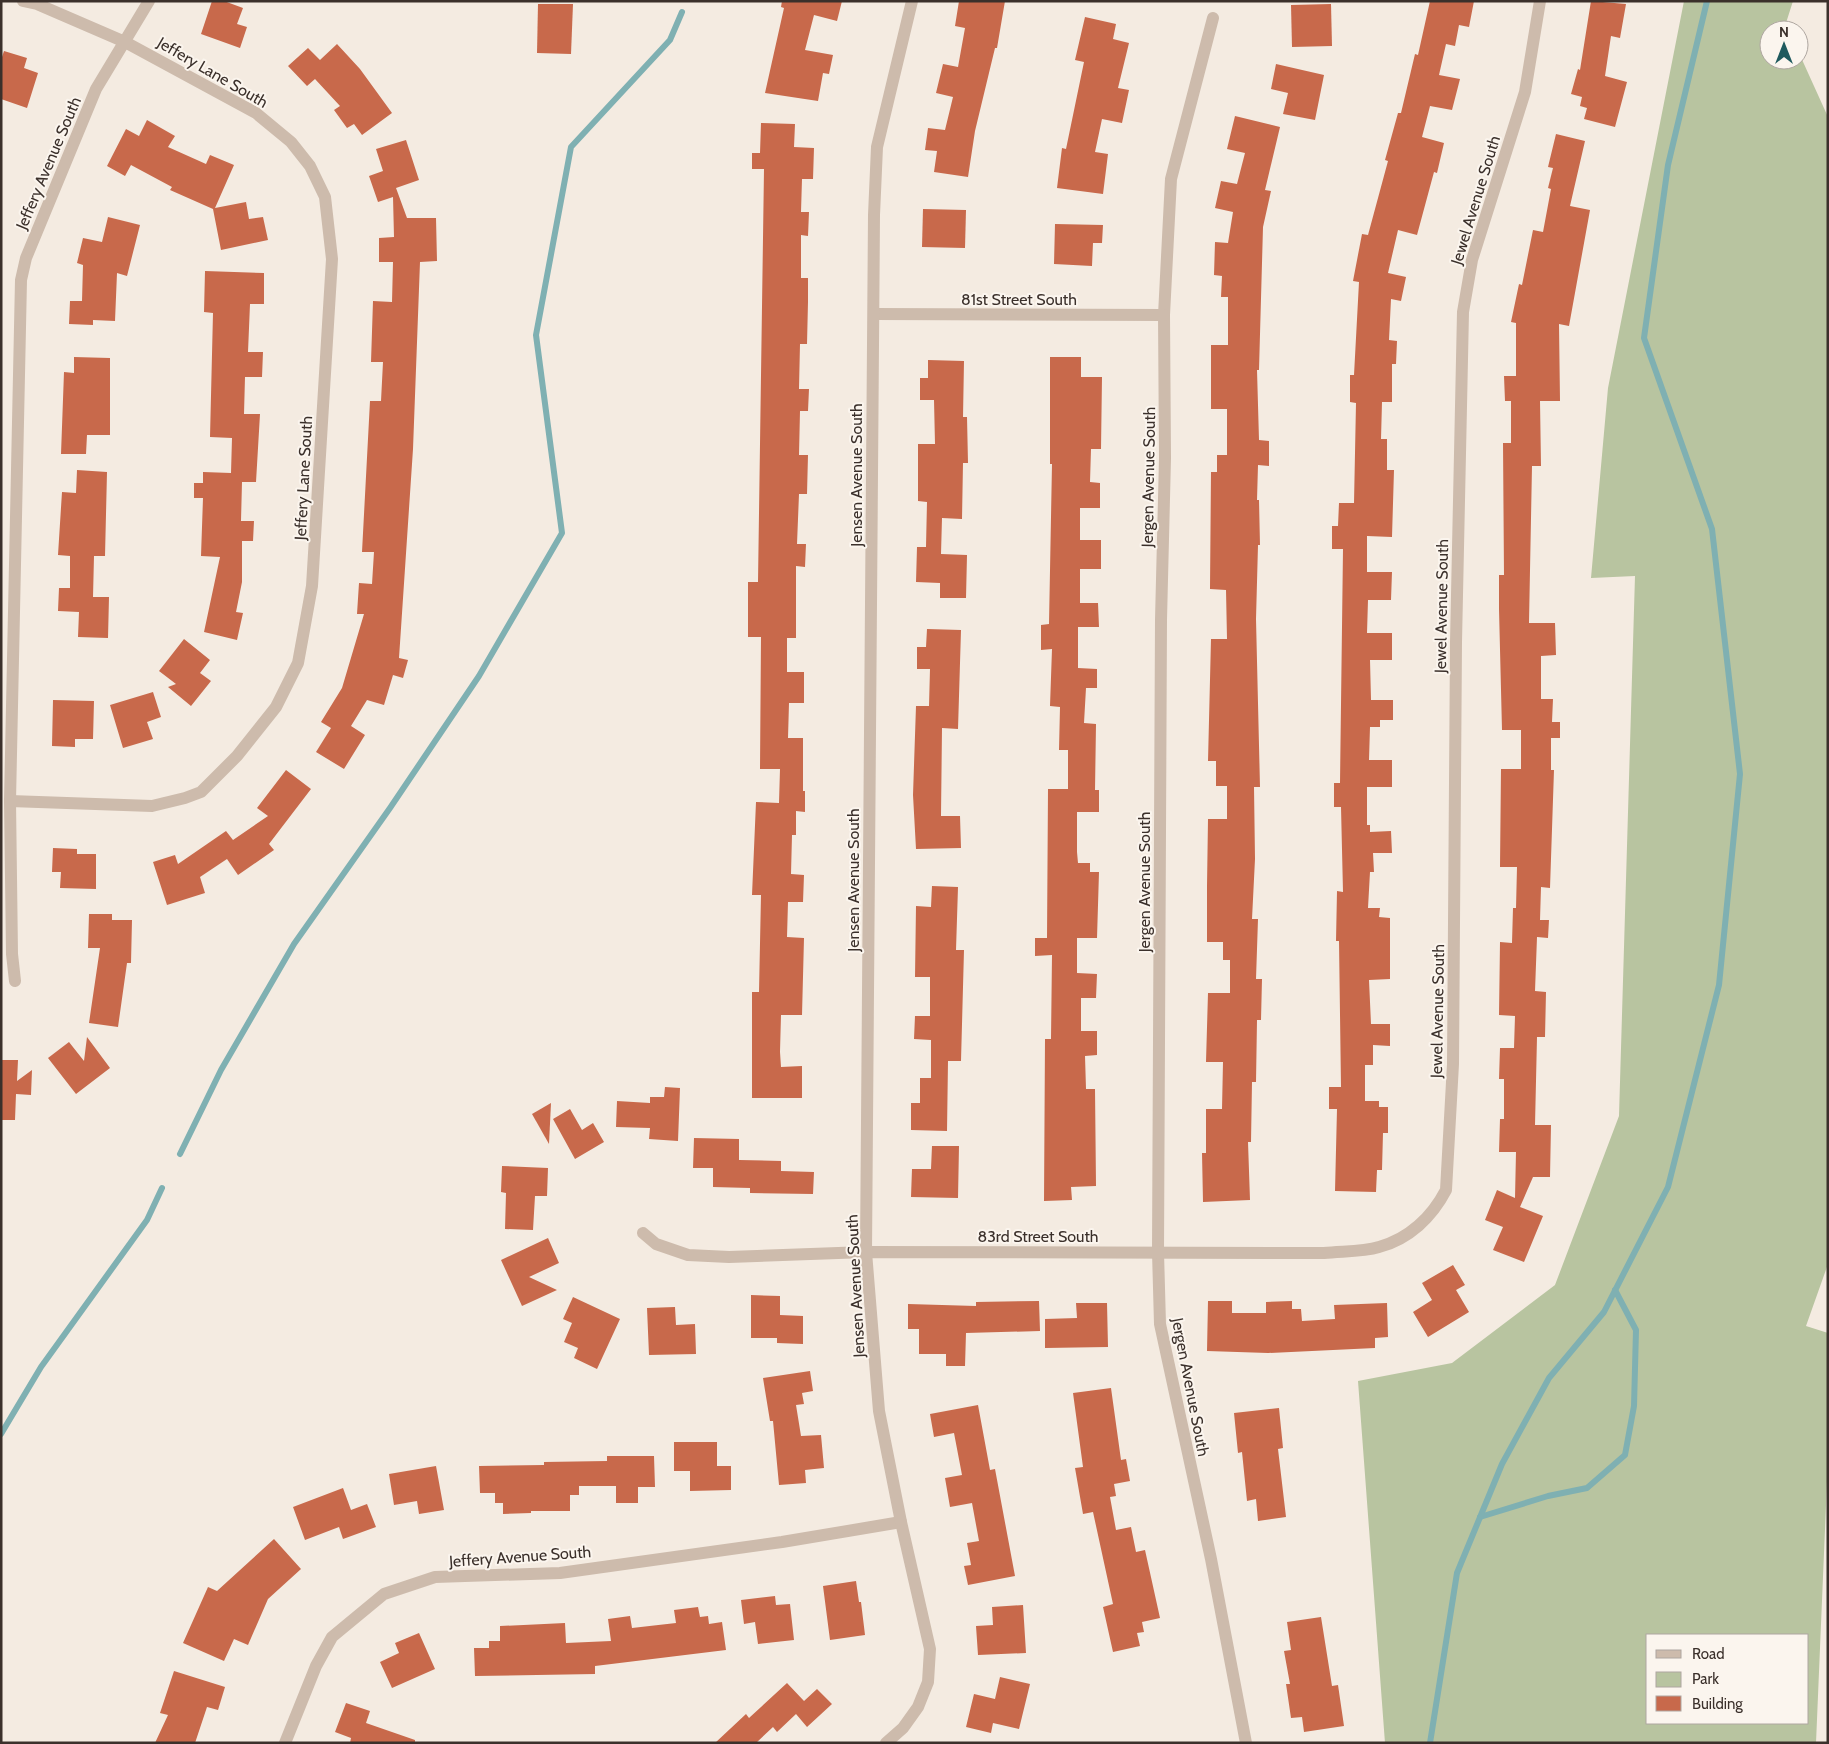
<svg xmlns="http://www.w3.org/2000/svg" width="1829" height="1744" font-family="Cabin,sans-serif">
  <rect width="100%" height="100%" fill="#f4ebe1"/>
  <!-- green -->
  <path fill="#b8c4a0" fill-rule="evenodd" d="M 1684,1 L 1793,1 L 1786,23 L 1789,30 L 1769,30 L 1769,60 L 1799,60 L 1799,53 L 1828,117 L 1828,1264 L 1806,1326 L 1828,1333 L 1828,1458 L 1816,1743 L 1385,1743 L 1358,1381 L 1452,1363 L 1555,1285 L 1619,1116 L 1635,576 L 1591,578 L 1608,388 ZM 1648,1635 L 1808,1635 L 1808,1723 L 1648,1723 Z"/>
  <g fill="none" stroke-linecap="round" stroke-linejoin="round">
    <!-- stream -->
    <g stroke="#7fb0b2" stroke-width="6">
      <polyline points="180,1154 221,1070 294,944 390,808 479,676 562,533 536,335 571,147 670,40 682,12"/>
      <polyline points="1,1434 41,1367 147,1220 162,1188"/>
      <polyline points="1480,1517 1548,1496 1587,1488 1625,1455 1634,1406 1636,1330 1615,1290"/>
      <polyline points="1430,1743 1457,1573 1502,1464 1549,1378 1604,1312 1668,1187 1719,985 1740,774 1712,529 1644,338 1668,165 1707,1"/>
    </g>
  </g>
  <!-- building -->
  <g fill="#c8694b">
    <polygon points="212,1 224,1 243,8 237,24 247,27 240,48 201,34"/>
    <polygon points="782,1 842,1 837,21 814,15 805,50 833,55 829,74 823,73 818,101 765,93 784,8 781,7"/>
    <polygon points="959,1 1005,1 997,48 995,48 975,131 968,177 934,172 937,151 925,150 928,128 945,130 953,97 936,93 943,64 958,67 965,28 955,26"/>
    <polygon points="1430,1 1474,1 1469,27 1459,25 1455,46 1446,44 1439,75 1460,79 1452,110 1430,106 1422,137 1444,143 1437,173 1434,172 1417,235 1398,230 1388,273 1406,277 1401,301 1391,299 1389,340 1397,341 1396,364 1392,364 1392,402 1382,402 1381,439 1387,439 1387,470 1394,470 1392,537 1367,536 1367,572 1392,572 1391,600 1368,600 1367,633 1392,633 1392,660 1370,660 1371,700 1393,700 1393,720 1380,720 1380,727 1370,727 1369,760 1392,760 1392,787 1367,787 1367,825 1370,825 1370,832 1391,831 1392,853 1373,853 1374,872 1370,872 1368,908 1380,908 1379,917 1390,918 1390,979 1369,980 1371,1024 1390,1024 1390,1046 1373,1045 1373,1065 1365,1065 1365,1101 1379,1101 1379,1107 1388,1107 1388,1133 1383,1133 1382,1170 1377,1170 1376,1192 1335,1191 1337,1109 1329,1109 1329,1087 1341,1087 1339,941 1336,941 1337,891 1343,892 1341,807 1334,807 1334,783 1340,783 1343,549 1332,549 1332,526 1338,526 1339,503 1354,503 1356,403 1350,402 1350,375 1354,375 1359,282 1353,281 1362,234 1368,235 1388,161 1385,160 1398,113 1401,113 1415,54 1418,55"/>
    <polygon points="1591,1 1626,4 1620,38 1611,36 1605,76 1627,82 1615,127 1584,119 1587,108 1580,106 1582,97 1571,94 1578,69 1580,70"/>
    <polygon points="538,4 573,4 571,54 537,53"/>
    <polygon points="1331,4 1332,46 1292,47 1291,5"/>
    <polygon points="1085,17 1116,24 1113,39 1129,43 1118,88 1129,90 1122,123 1102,119 1095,152 1108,154 1103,194 1057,188 1062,148 1066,149 1084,62 1075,60"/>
    <polygon points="337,44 360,69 392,113 362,135 354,124 347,128 334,110 340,106 315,79 307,86 288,66 308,48 320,60"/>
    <polygon points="4,51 27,58 24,68 38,73 27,108 1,99 1,60"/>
    <polygon points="1276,64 1324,75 1315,120 1283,114 1288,93 1271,89"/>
    <polygon points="1235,116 1280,127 1265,190 1271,191 1263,227 1259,370 1257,370 1259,440 1269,441 1269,466 1258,465 1257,500 1259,500 1260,545 1258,545 1256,619 1260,787 1254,787 1255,859 1252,919 1258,919 1256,979 1262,979 1261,1020 1257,1020 1256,1082 1252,1082 1251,1142 1248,1142 1250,1200 1203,1202 1202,1153 1206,1153 1206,1109 1222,1109 1223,1062 1206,1062 1208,993 1230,993 1230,960 1223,960 1223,942 1207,942 1207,886 1208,819 1227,819 1227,786 1216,786 1216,761 1208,761 1211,639 1227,639 1226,590 1210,589 1211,472 1217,472 1217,455 1227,455 1227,409 1211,409 1211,345 1228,345 1228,297 1221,297 1222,276 1214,275 1215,242 1228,243 1233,212 1215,208 1221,181 1237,184 1245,153 1227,149"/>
    <polygon points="147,120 175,136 168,147 206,164 210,155 234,165 215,208 246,202 249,219 263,217 268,240 221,250 213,209 170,190 172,187 131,165 125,176 107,166 126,129 139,136"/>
    <polygon points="761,123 795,124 794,147 814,148 813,179 802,179 801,212 809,212 808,236 801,235 801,278 808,278 808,302 807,344 800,344 799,389 809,389 808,411 800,411 799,455 808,455 807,494 799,494 797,544 806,544 805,567 796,566 796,638 787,638 787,672 804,672 804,703 789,703 788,738 803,738 803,791 805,791 805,812 796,811 796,835 792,835 791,874 804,875 803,902 788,902 787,937 804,938 802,1015 781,1015 780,1052 781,1067 802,1066 802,1098 752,1098 752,992 759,992 761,895 752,895 756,802 779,803 780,769 760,769 761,637 748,637 748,582 758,582 764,169 752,169 752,153 760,153"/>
    <polygon points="1556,134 1585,141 1570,206 1590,210 1569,326 1559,324 1560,401 1540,401 1541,466 1532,466 1529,623 1555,623 1556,655 1541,656 1541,699 1553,699 1552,722 1560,722 1560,738 1551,738 1551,770 1554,770 1550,888 1541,887 1540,920 1549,920 1548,938 1537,937 1535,991 1546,992 1545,1037 1537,1037 1535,1125 1551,1125 1550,1177 1533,1177 1520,1207 1543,1216 1524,1262 1493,1250 1503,1227 1485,1220 1497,1190 1515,1198 1516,1152 1499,1152 1500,1119 1504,1119 1504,1079 1499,1079 1500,1048 1514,1048 1515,1016 1499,1015 1500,942 1512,943 1513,908 1516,908 1517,867 1500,867 1501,769 1521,769 1521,730 1502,730 1499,609 1499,575 1504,575 1503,443 1511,443 1511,401 1505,401 1504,376 1516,376 1516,323 1511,322 1519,284 1522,285 1533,230 1543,232 1551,189 1548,188 1553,168 1548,167"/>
    <polygon points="406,140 419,180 396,188 407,218 436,218 437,261 420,262 413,449 399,658 408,660 403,678 393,675 384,705 367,700 351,726 365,735 344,769 316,752 331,728 321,722 342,688 364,614 357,614 359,583 372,584 374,552 362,552 370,401 381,401 383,362 371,362 373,301 392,302 393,262 379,262 379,238 394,237 393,197 378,202 369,176 383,171 376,149"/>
    <polygon points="923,209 966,210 965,248 922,247"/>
    <polygon points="108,217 140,225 127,276 117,273 115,321 93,320 93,325 69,324 70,301 82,301 83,265 77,263 83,238 102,242"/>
    <polygon points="1055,224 1103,225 1102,243 1093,243 1092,266 1054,264"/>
    <polygon points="205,271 264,273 264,304 250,304 248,352 263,352 262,377 245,377 244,414 260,414 256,482 242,482 241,521 254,521 253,541 242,541 242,582 236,612 243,613 237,640 204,632 220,557 201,556 203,498 194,498 194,483 203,483 203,472 231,473 232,438 210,437 213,313 204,312"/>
    <polygon points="74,357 110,358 110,435 87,435 86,454 61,454 64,372 74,373"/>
    <polygon points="1050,357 1081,357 1081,377 1102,377 1101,449 1091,449 1090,482 1100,483 1100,508 1080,508 1080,540 1101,540 1101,569 1080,569 1080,603 1098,603 1099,627 1078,627 1078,668 1097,669 1097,688 1086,688 1084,723 1096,724 1095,790 1099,790 1099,812 1077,812 1077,852 1078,863 1090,863 1090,872 1099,872 1097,938 1077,938 1077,973 1097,974 1096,998 1081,998 1081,1031 1097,1031 1097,1055 1085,1056 1086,1089 1095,1089 1096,1186 1071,1187 1072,1200 1044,1201 1045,1039 1051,1039 1052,955 1035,956 1035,938 1047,938 1048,789 1068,789 1068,750 1059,750 1060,707 1050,706 1052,649 1041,650 1041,625 1049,624 1052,464 1050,464"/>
    <polygon points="928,360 964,361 963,417 967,417 968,463 963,463 962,519 942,518 941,554 967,555 966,598 940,598 940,583 916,582 917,547 926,547 927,502 918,501 918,444 935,444 934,400 920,400 920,378 928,378"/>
    <polygon points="77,470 107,472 105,556 94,556 93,597 109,597 108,638 78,637 79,612 58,611 59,588 70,588 70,556 58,555 62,492 76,493"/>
    <polygon points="927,629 961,630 958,729 942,728 941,816 960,816 961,848 916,849 913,795 916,706 929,706 930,669 917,669 917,647 926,647"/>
    <polygon points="184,639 210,660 200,673 211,681 191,706 168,687 176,684 159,671"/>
    <polygon points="153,692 161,717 147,722 153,739 123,748 110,705"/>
    <polygon points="53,700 94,701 93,739 75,739 75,747 52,746"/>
    <polygon points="286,770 311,789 269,844 274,850 238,875 227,859 200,877 205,893 167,905 153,862 175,855 178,864 226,831 233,840 268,816 257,808"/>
    <polygon points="53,848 77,849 77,854 96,854 96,889 60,888 61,872 52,872"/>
    <polygon points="932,886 958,887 956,950 964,950 961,1061 948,1061 947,1131 911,1130 911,1103 920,1103 920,1078 931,1078 931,1040 914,1039 915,1016 930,1016 930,977 915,977 916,906 931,907"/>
    <polygon points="89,914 112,914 112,920 132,920 131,963 127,963 118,1027 89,1023 100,948 88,948"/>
    <polygon points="87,1037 110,1068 76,1094 48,1058 69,1042 84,1061"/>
    <polygon points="1,1060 18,1060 17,1081 32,1070 31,1095 16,1094 15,1120 1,1120"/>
    <polygon points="665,1087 680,1088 678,1141 649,1139 650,1128 616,1127 617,1101 650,1103 650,1097 664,1097"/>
    <polygon points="551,1103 549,1144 532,1114"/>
    <polygon points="570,1109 582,1130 593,1123 604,1142 575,1159 553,1119"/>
    <polygon points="694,1138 739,1139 739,1160 781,1161 781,1171 814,1172 813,1194 750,1193 750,1188 713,1187 713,1168 693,1168"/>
    <polygon points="932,1146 959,1146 958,1198 911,1197 912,1169 931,1169"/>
    <polygon points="502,1166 548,1168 547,1196 535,1196 533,1230 505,1229 506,1193 501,1192"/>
    <polygon points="548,1238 559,1263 529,1277 557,1290 522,1306 501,1260"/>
    <polygon points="1453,1265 1465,1285 1456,1290 1469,1312 1428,1337 1413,1312 1432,1300 1422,1283"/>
    <polygon points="751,1295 780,1296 780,1315 803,1316 803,1344 777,1343 777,1338 751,1338"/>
    <polygon points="573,1297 620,1319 597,1369 574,1358 578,1348 564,1342 572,1323 563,1319"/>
    <polygon points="1039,1301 1040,1331 966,1333 965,1366 946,1366 946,1354 919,1354 919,1329 908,1329 908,1304 976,1306 976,1302"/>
    <polygon points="1208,1301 1232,1301 1232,1313 1266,1313 1266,1302 1292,1301 1292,1309 1301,1309 1302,1321 1335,1319 1334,1305 1387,1303 1388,1337 1375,1338 1375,1348 1268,1353 1207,1351"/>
    <polygon points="1076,1303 1107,1303 1108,1347 1045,1348 1045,1319 1077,1318"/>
    <polygon points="675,1307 676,1325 695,1324 696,1354 649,1355 647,1308"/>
    <polygon points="810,1371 813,1391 802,1393 804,1404 796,1405 801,1436 821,1435 824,1468 805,1470 806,1483 779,1485 773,1421 770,1421 763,1378"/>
    <polygon points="1111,1388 1121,1460 1126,1459 1130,1481 1114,1484 1116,1496 1110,1497 1116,1530 1131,1527 1136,1552 1145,1550 1160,1618 1142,1622 1144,1632 1137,1633 1140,1646 1113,1652 1103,1607 1113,1604 1093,1512 1083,1514 1075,1468 1083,1467 1073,1393"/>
    <polygon points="978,1405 990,1470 995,1469 1015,1576 968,1585 964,1566 971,1565 967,1543 979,1541 972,1503 950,1507 945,1478 962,1475 954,1433 934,1437 930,1414"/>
    <polygon points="1279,1408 1283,1448 1278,1449 1286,1517 1258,1521 1256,1499 1247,1501 1242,1452 1238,1453 1234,1413"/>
    <polygon points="674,1442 717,1442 717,1466 731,1466 731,1490 690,1491 690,1471 674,1471"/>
    <polygon points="607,1456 654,1456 655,1487 638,1487 638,1503 616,1503 616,1486 579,1486 579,1495 570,1495 570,1511 531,1511 531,1513 503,1514 503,1503 495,1503 495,1493 480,1493 479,1466 544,1465 544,1462 607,1461"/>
    <polygon points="436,1466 444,1510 419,1514 417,1501 394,1505 389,1474"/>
    <polygon points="343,1488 351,1510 367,1504 376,1527 343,1539 339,1527 305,1540 293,1507"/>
    <polygon points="274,1539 301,1569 268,1599 248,1645 234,1639 224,1661 183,1643 208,1587 217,1591"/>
    <polygon points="856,1581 859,1602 861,1602 865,1635 830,1640 823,1586"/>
    <polygon points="775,1596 776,1605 790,1604 794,1640 758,1644 755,1622 744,1624 741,1600"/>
    <polygon points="1023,1605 1026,1653 978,1655 976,1626 993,1625 992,1607"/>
    <polygon points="698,1607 700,1617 708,1616 709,1624 722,1622 726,1650 595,1666 595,1674 475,1676 474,1648 489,1648 489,1641 500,1641 500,1626 565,1623 566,1643 611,1641 608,1619 630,1616 632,1628 676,1623 674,1610"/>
    <polygon points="1321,1617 1332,1686 1338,1685 1344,1726 1304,1732 1302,1717 1291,1718 1286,1684 1290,1684 1284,1651 1291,1650 1287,1622"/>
    <polygon points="419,1633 435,1669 392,1688 380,1662 399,1653 395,1643"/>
    <polygon points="174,1671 225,1687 218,1710 207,1707 195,1743 155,1743 168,1715 160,1713"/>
    <polygon points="1000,1677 1030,1684 1019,1729 993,1723 991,1733 966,1727 974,1694 995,1699"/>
    <polygon points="787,1683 804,1701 817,1689 832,1704 807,1727 796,1714 777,1732 773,1727 756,1743 715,1743 746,1714 749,1718"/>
    <polygon points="346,1703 370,1711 366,1723 415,1740 415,1743 350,1743 351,1738 335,1732"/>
  </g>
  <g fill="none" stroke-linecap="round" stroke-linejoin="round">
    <!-- minor -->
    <g stroke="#cdbbac" stroke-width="12">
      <polyline points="1213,18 1171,179 1164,315 1165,458 1161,620 1158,1252 1160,1324 1211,1559 1246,1743"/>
      <polyline points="874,314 1164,315"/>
      <polyline points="10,801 152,806 185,798 201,792 237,756 276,707 298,663 312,586 332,259 325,197 310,166 291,142 256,113 125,42 37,4 23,1"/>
      <polyline points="15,981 12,954 10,801 21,280 26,258 96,89 149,1"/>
      <path d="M 643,1233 L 656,1244 L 688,1255 L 729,1257 L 866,1252 L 1324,1253 C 1342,1251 1362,1252 1379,1247 C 1409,1239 1432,1217 1446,1190 L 1453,1064 L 1456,642 L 1463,312 L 1472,260 L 1525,92 L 1540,1"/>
      <polyline points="285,1743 316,1666 332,1637 384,1594 435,1577 560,1573 782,1542 901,1522"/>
      <polyline points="886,1743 903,1728 918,1707 928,1682 930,1649 901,1522 879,1411 866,1252 874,215 877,147 912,1"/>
    </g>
  </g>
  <g text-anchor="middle" stroke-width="4" stroke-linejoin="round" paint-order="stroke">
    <!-- street labels -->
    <g font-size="16" fill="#3b302b" stroke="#fbf5ee">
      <text transform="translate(213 72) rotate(30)" y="6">Jeffery Lane South</text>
      <text transform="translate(48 163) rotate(-67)" y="6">Jeffery Avenue South</text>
      <text transform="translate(1475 200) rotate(-73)" y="6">Jewel Avenue South</text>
      <text x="1019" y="305">81st Street South</text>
      <text transform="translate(856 475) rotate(-90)" y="6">Jensen Avenue South</text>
      <text transform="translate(1148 477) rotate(-89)" y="6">Jergen Avenue South</text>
      <text transform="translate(303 478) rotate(-87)" y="6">Jeffery Lane South</text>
      <text transform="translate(1441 606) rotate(-89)" y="6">Jewel Avenue South</text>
      <text transform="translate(853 880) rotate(-90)" y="6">Jensen Avenue South</text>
      <text transform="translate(1144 882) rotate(-90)" y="6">Jergen Avenue South</text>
      <text transform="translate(1437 1011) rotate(-89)" y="6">Jewel Avenue South</text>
      <text x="1038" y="1242">83rd Street South</text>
      <text transform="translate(855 1286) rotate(-93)" y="6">Jensen Avenue South</text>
      <text transform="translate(1191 1387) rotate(79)" y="6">Jergen Avenue South</text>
      <text transform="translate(520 1556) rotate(-4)" y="6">Jeffery Avenue South</text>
    </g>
  </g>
  <!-- border -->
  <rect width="1829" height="1744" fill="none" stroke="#3b302b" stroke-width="5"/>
  <!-- legend -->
  <rect x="1646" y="1634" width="162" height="90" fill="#fbf5ee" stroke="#aea6a0"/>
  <rect x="1656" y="1650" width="25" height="8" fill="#cdbbac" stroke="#aea6a0"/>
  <text x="1692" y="1659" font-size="15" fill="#3b302b">Road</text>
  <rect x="1656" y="1672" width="25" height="15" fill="#b8c4a0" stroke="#aea6a0"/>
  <text x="1692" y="1684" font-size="15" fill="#3b302b">Park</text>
  <rect x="1656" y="1696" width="25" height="15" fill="#c8694b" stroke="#aea6a0"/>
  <text x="1692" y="1709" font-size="15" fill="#3b302b">Building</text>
  <!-- north arrow -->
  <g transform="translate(1784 45)"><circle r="24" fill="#fbf5ee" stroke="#aea6a0"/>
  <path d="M0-4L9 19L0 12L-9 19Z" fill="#1f5a5e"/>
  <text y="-8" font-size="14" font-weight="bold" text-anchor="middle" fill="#3b302b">N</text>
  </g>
</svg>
